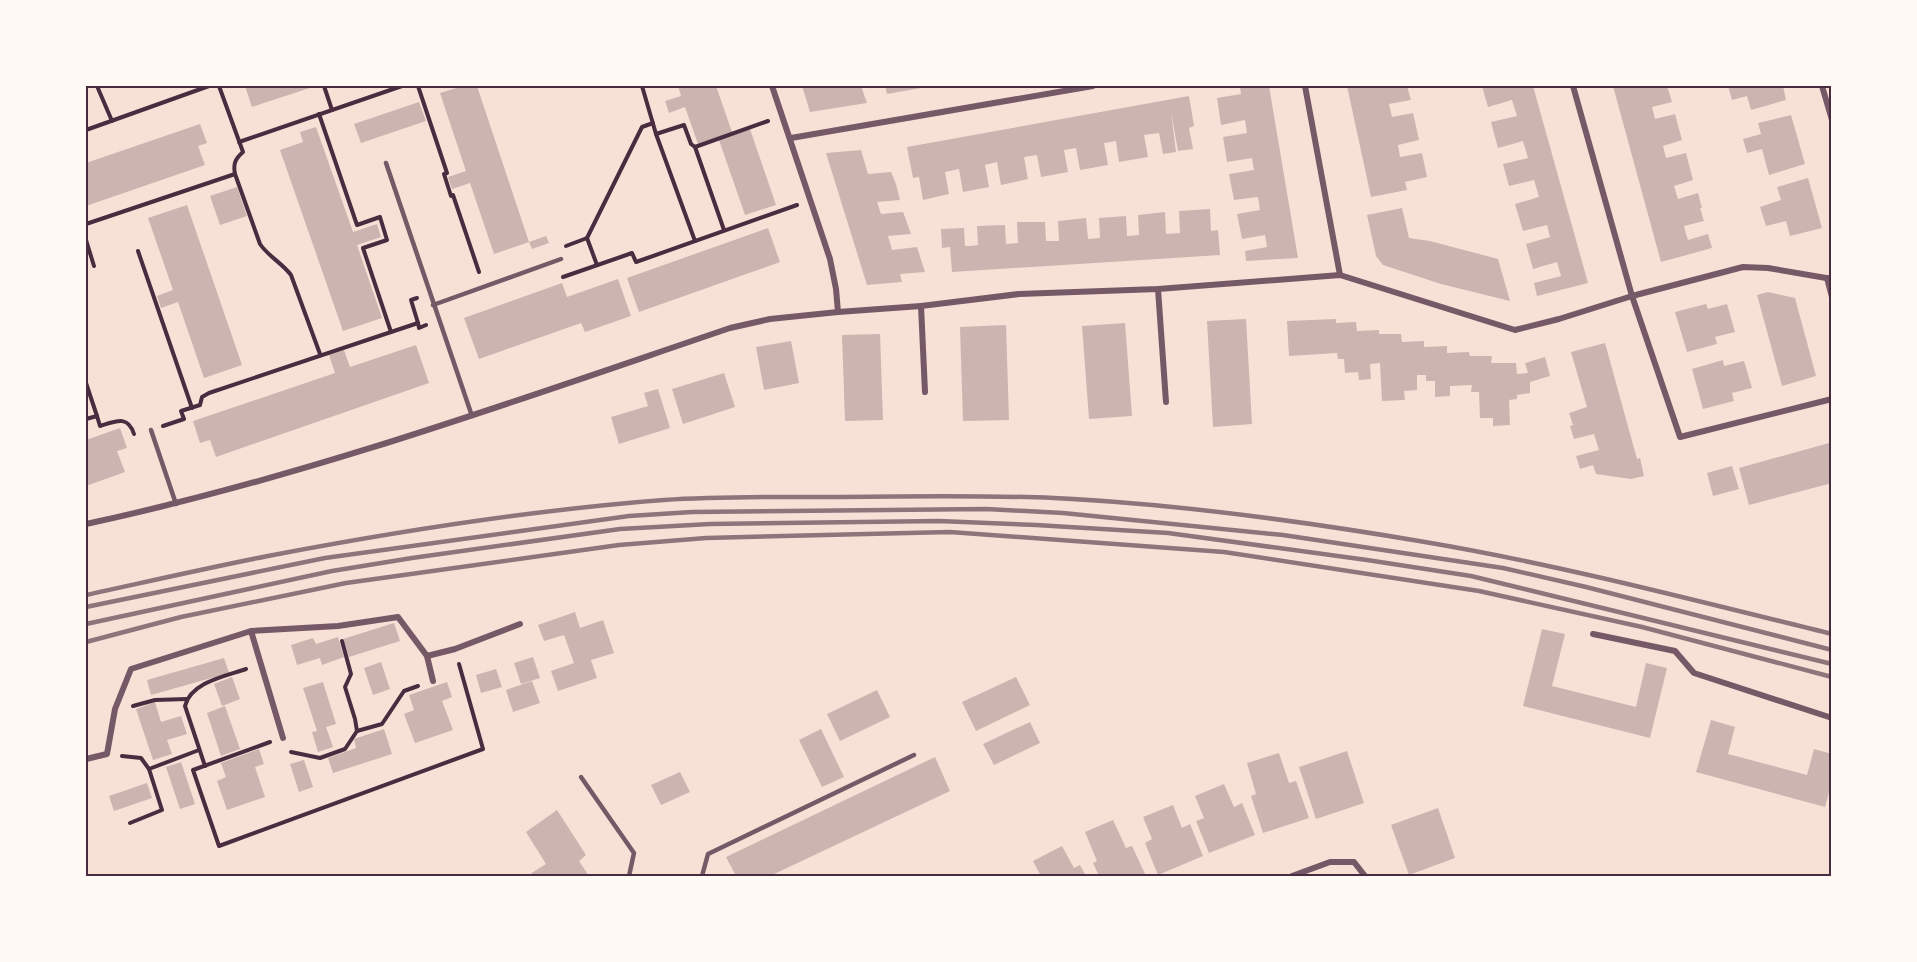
<svg xmlns="http://www.w3.org/2000/svg" width="1917" height="962" font-family="Raleway,sans-serif">
  <rect width="100%" height="100%" fill="#f7e1d7"/>
  <!-- building -->
  <g fill="#ccb4b1">
    <polygon points="245,86 316,86 252,107"/>
    <polygon points="463,86 477,86 529,242 494,254 470,183 452,189 448,177 466,171 440,93"/>
    <polygon points="678,86 716,86 732,132 698,144 685,107 669,113 665,101 681,96"/>
    <polygon points="802,86 861,86 867,103 810,112"/>
    <polygon points="885,86 927,86 927,87 887,94"/>
    <polygon points="1247,86 1269,86 1298,258 1246,261 1245,251 1267,247 1265,235 1242,239 1237,214 1260,210 1258,197 1234,200 1229,174 1254,170 1252,158 1227,162 1223,137 1247,133 1245,120 1221,125 1217,98 1241,94 1240,87"/>
    <polygon points="1347,86 1407,86 1411,100 1389,104 1392,117 1413,113 1419,140 1398,145 1400,157 1422,153 1427,177 1405,182 1407,190 1371,197"/>
    <polygon points="1482,86 1533,86 1588,283 1537,296 1534,283 1561,276 1557,262 1533,269 1526,244 1550,237 1547,225 1523,231 1515,204 1539,197 1534,180 1509,186 1503,164 1528,158 1523,141 1498,148 1491,122 1517,116 1512,100 1488,107"/>
    <polygon points="1613,86 1667,86 1672,102 1652,107 1655,119 1675,114 1682,140 1663,146 1666,158 1686,153 1693,180 1674,186 1678,199 1698,193 1702,208 1700,208 1704,221 1684,226 1686,234 1688,240 1708,234 1712,248 1661,262"/>
    <polygon points="1728,86 1783,86 1786,100 1751,110 1747,96 1732,100"/>
    <polygon points="1189,96 1194,126 1189,128 1193,149 1178,151 1171,112 1176,152 1163,154 1159,133 1144,135 1148,157 1119,162 1116,141 1104,143 1108,165 1080,170 1076,148 1064,150 1068,172 1041,177 1037,155 1031,156 1024,157 1028,179 1001,185 997,162 985,165 989,187 963,192 959,169 945,172 949,194 923,200 919,177 913,178 907,147"/>
    <polygon points="419,102 426,121 361,143 354,124"/>
    <polygon points="1791,115 1805,164 1769,175 1762,149 1747,153 1743,139 1761,134 1758,123"/>
    <polygon points="200,124 207,143 198,146 205,165 86,206 86,163"/>
    <polygon points="316,127 353,232 377,224 381,237 357,245 382,318 343,331 280,150 303,142 300,132"/>
    <polygon points="750,129 776,205 745,215 719,140"/>
    <polygon points="861,150 868,174 891,172 896,184 900,200 877,202 881,214 903,212 906,220 911,234 888,236 892,250 917,247 925,272 900,274 902,282 867,285 826,153"/>
    <polygon points="1808,178 1822,228 1790,236 1786,221 1766,226 1760,207 1781,200 1777,187"/>
    <polygon points="237,187 247,216 220,225 210,196"/>
    <polygon points="187,205 242,365 204,378 178,302 161,308 157,296 173,290 148,218"/>
    <polygon points="1402,208 1409,238 1430,241 1498,259 1510,301 1441,284 1383,265 1376,256 1367,215"/>
    <polygon points="1210,209 1211,231 1218,230 1220,255 952,272 950,247 942,248 941,229 964,228 965,246 971,246 978,245 977,226 1005,225 1006,244 1018,243 1017,222 1045,222 1046,241 1059,241 1058,221 1086,218 1088,239 1100,238 1099,218 1126,216 1127,236 1139,235 1138,215 1165,212 1166,234 1180,233 1179,211"/>
    <polygon points="768,228 780,262 639,312 627,278"/>
    <polygon points="546,236 549,243 532,249 529,242"/>
    <polygon points="618,279 631,316 585,332 581,323 479,359 464,318 562,283 567,297"/>
    <polygon points="1768,292 1795,298 1816,376 1782,386 1757,295"/>
    <polygon points="1706,304 1708,309 1727,304 1735,332 1715,337 1717,344 1687,352 1675,312"/>
    <polygon points="1246,319 1252,424 1213,427 1207,321"/>
    <polygon points="1336,319 1336,323 1356,322 1357,331 1379,330 1379,334 1401,334 1402,342 1424,341 1424,347 1447,346 1447,353 1469,352 1470,356 1492,356 1491,363 1516,363 1517,374 1528,373 1525,363 1545,357 1550,376 1530,382 1530,393 1517,395 1517,399 1509,400 1510,425 1493,426 1493,418 1480,418 1479,392 1471,392 1472,385 1450,386 1450,396 1435,397 1435,381 1426,381 1426,375 1417,375 1417,390 1404,391 1405,400 1382,401 1380,363 1370,364 1371,379 1359,380 1358,372 1345,373 1344,359 1338,359 1337,353 1289,356 1287,321"/>
    <polygon points="1125,323 1132,416 1089,419 1082,326"/>
    <polygon points="1006,325 1009,420 963,421 960,327"/>
    <polygon points="880,334 883,420 845,421 842,335"/>
    <polygon points="791,341 799,383 764,390 756,347"/>
    <polygon points="1605,343 1637,459 1640,458 1644,476 1631,479 1596,474 1593,465 1580,469 1576,456 1599,450 1594,434 1574,439 1570,426 1573,425 1569,413 1587,407 1571,352"/>
    <polygon points="416,345 429,383 216,457 210,440 200,443 193,421 335,373 329,355 344,350 350,367"/>
    <polygon points="1723,360 1724,366 1744,361 1752,388 1732,393 1734,401 1703,409 1692,369"/>
    <polygon points="724,373 735,407 683,424 672,389"/>
    <polygon points="658,389 670,428 619,444 611,417 648,406 644,393"/>
    <polygon points="120,428 127,448 117,451 125,472 86,486 86,440"/>
    <polygon points="1829,443 1832,443 1832,483 1749,505 1739,468"/>
    <polygon points="1732,466 1739,489 1713,496 1707,473"/>
    <polygon points="575,612 580,628 603,620 614,653 591,660 597,678 558,691 551,671 574,663 564,635 544,641 538,625"/>
    <polygon points="394,623 400,641 349,657 343,639"/>
    <polygon points="1542,629 1565,634 1552,686 1636,707 1646,663 1667,668 1650,738 1523,706"/>
    <polygon points="338,637 344,657 322,665 320,658 297,665 291,645 313,638 316,644"/>
    <polygon points="533,657 540,678 521,684 514,663"/>
    <polygon points="224,658 229,673 151,695 147,680"/>
    <polygon points="381,662 390,689 373,695 364,668"/>
    <polygon points="496,669 502,687 481,693 476,675"/>
    <polygon points="232,677 240,699 222,706 214,684"/>
    <polygon points="1016,677 1030,705 976,731 962,702"/>
    <polygon points="532,681 540,703 513,712 506,690"/>
    <polygon points="323,682 336,724 326,727 333,747 318,752 312,732 317,731 303,688"/>
    <polygon points="447,682 452,697 442,701 453,730 415,743 404,714 414,710 409,695"/>
    <polygon points="877,690 890,717 840,741 827,714"/>
    <polygon points="155,702 161,722 181,716 187,734 167,740 172,754 153,760 136,709"/>
    <polygon points="225,706 240,749 221,756 207,713"/>
    <polygon points="1711,720 1735,727 1728,754 1807,775 1814,749 1832,754 1832,781 1825,807 1696,772"/>
    <polygon points="1030,722 1040,743 994,765 983,744"/>
    <polygon points="384,729 392,754 333,773 328,758 356,748 354,739"/>
    <polygon points="821,729 844,777 822,787 799,740"/>
    <polygon points="259,749 264,764 255,767 265,797 227,810 217,781 226,777 221,763"/>
    <polygon points="1347,751 1364,803 1316,819 1299,767"/>
    <polygon points="1279,753 1289,783 1296,781 1309,818 1263,833 1251,796 1256,794 1247,763"/>
    <polygon points="935,757 950,791 770,876 736,876 726,857"/>
    <polygon points="304,760 313,787 299,792 290,764"/>
    <polygon points="181,762 195,804 180,809 166,767"/>
    <polygon points="680,772 690,792 661,805 651,785"/>
    <polygon points="147,783 152,798 114,811 109,796"/>
    <polygon points="1224,784 1234,807 1242,803 1255,835 1209,853 1196,821 1204,818 1195,796"/>
    <polygon points="1173,805 1182,828 1190,824 1203,856 1158,875 1145,843 1152,839 1143,817"/>
    <polygon points="1438,808 1455,858 1409,875 1391,825"/>
    <polygon points="557,810 586,855 579,861 589,876 527,876 546,864 526,832"/>
    <polygon points="1113,820 1126,848 1132,846 1146,876 1099,876 1093,863 1097,861 1085,832"/>
    <polygon points="1062,846 1074,868 1080,865 1086,876 1041,876 1033,861"/>
  </g>
  <g fill="none" stroke-linecap="round" stroke-linejoin="round">
    <!-- path -->
    <g stroke="#4a2c40" stroke-width="4">
      <polyline points="97,86 112,121"/>
      <path d="M 219,86 L 243,152 C 235,159 233,164 235,174 L 260,244 C 268,256 282,263 291,275 L 320,354"/>
      <polyline points="324,86 332,110"/>
      <polyline points="418,86 447,173 444,174 451,196 453,195 479,272"/>
      <polyline points="642,86 656,134 695,241"/>
      <polyline points="319,114 357,225 380,217 387,240 363,248 391,332"/>
      <polyline points="86,130 209,86"/>
      <polyline points="656,134 684,125 691,144 695,147 724,230"/>
      <polyline points="239,142 402,86"/>
      <polyline points="695,147 768,121"/>
      <polyline points="86,224 235,174"/>
      <polyline points="587,238 597,265"/>
      <polyline points="86,240 94,266"/>
      <polyline points="566,246 587,238 642,127 653,123"/>
      <polyline points="138,251 192,408"/>
      <polyline points="563,277 632,253 636,262 797,205"/>
      <polyline points="417,298 411,300 418,323"/>
      <polyline points="86,383 97,416"/>
      <path d="M 86,419 L 97,416 L 100,426 C 116,421 128,415 134,434"/>
      <polyline points="163,426 184,419 181,411 200,405 202,397 209,393 391,332 418,323 419,328 426,325"/>
      <polyline points="342,641 351,674 345,687 355,719 357,731"/>
      <polyline points="133,706 155,700 187,699"/>
      <polyline points="270,742 193,770 219,846 483,749 459,664"/>
      <polyline points="291,752 320,758 345,749 357,731 382,724 404,691 418,686"/>
      <polyline points="122,756 141,758 149,769 162,810 130,823"/>
      <path d="M 205,766 L 185,706 C 191,682 226,676 246,669"/>
      <polyline points="149,769 199,750"/>
    </g>
    <!-- service -->
    <g stroke="#755966" stroke-width="4.5">
      <polyline points="386,163 472,416"/>
      <polyline points="433,305 561,259"/>
      <polyline points="151,430 176,504"/>
      <polyline points="581,777 634,853 629,876"/>
      <polyline points="702,876 708,854 914,755"/>
    </g>
    <!-- minor -->
    <g stroke="#755966" stroke-width="6">
      <polyline points="772,86 830,259 836,289 838,312"/>
      <polyline points="1305,86 1340,275"/>
      <polyline points="1573,86 1632,296 1680,437 1832,399"/>
      <polyline points="1822,86 1832,120"/>
      <polyline points="791,138 1093,86"/>
      <polyline points="1827,278 1832,297"/>
      <polyline points="1158,289 1166,402"/>
      <polyline points="921,306 925,392"/>
      <path d="M 86,524 C 305,477 518,400 730,328 L 770,319 L 838,312 L 921,306 L 1019,294 L 1158,289 L 1340,275 L 1515,330 L 1559,319 L 1632,296 L 1743,267 L 1768,268 L 1832,279"/>
      <polyline points="251,631 283,738"/>
      <polyline points="1593,634 1675,651 1694,673 1832,718"/>
      <polyline points="427,656 433,681"/>
      <polyline points="86,759 107,754 115,709 131,669 251,631 338,626 398,617 427,656 455,649 520,624"/>
      <polyline points="1292,876 1330,862 1354,862 1365,876"/>
    </g>
    <!-- rail -->
    <g stroke="#8f747c" stroke-width="4.5">
      <path d="M 86,595 C 146,582 207,568 268,556 C 399,531 531,510 664,500 C 722,496 782,497 841,497 C 912,496 983,495 1054,498 C 1178,504 1302,521 1425,542 C 1561,565 1697,601 1832,634"/>
      <polyline points="86,607 325,558 629,516 692,512 987,509 1063,513 1283,535 1503,568 1586,587 1832,650"/>
      <polyline points="86,624 332,571 412,558 620,529 710,524 939,521 1036,525 1168,533 1367,560 1471,576 1832,664"/>
      <polyline points="86,642 181,617 346,583 619,545 706,538 950,532 1224,552 1479,591 1642,627 1832,677"/>
    </g>
  </g>
  <!-- border -->
  <rect width="1917" height="962" fill="none" stroke="#fffaf5" stroke-width="174"/>
  <rect x="87" y="87" width="1743" height="788" fill="none" stroke="#4a2c40" stroke-width="2"/>
</svg>
